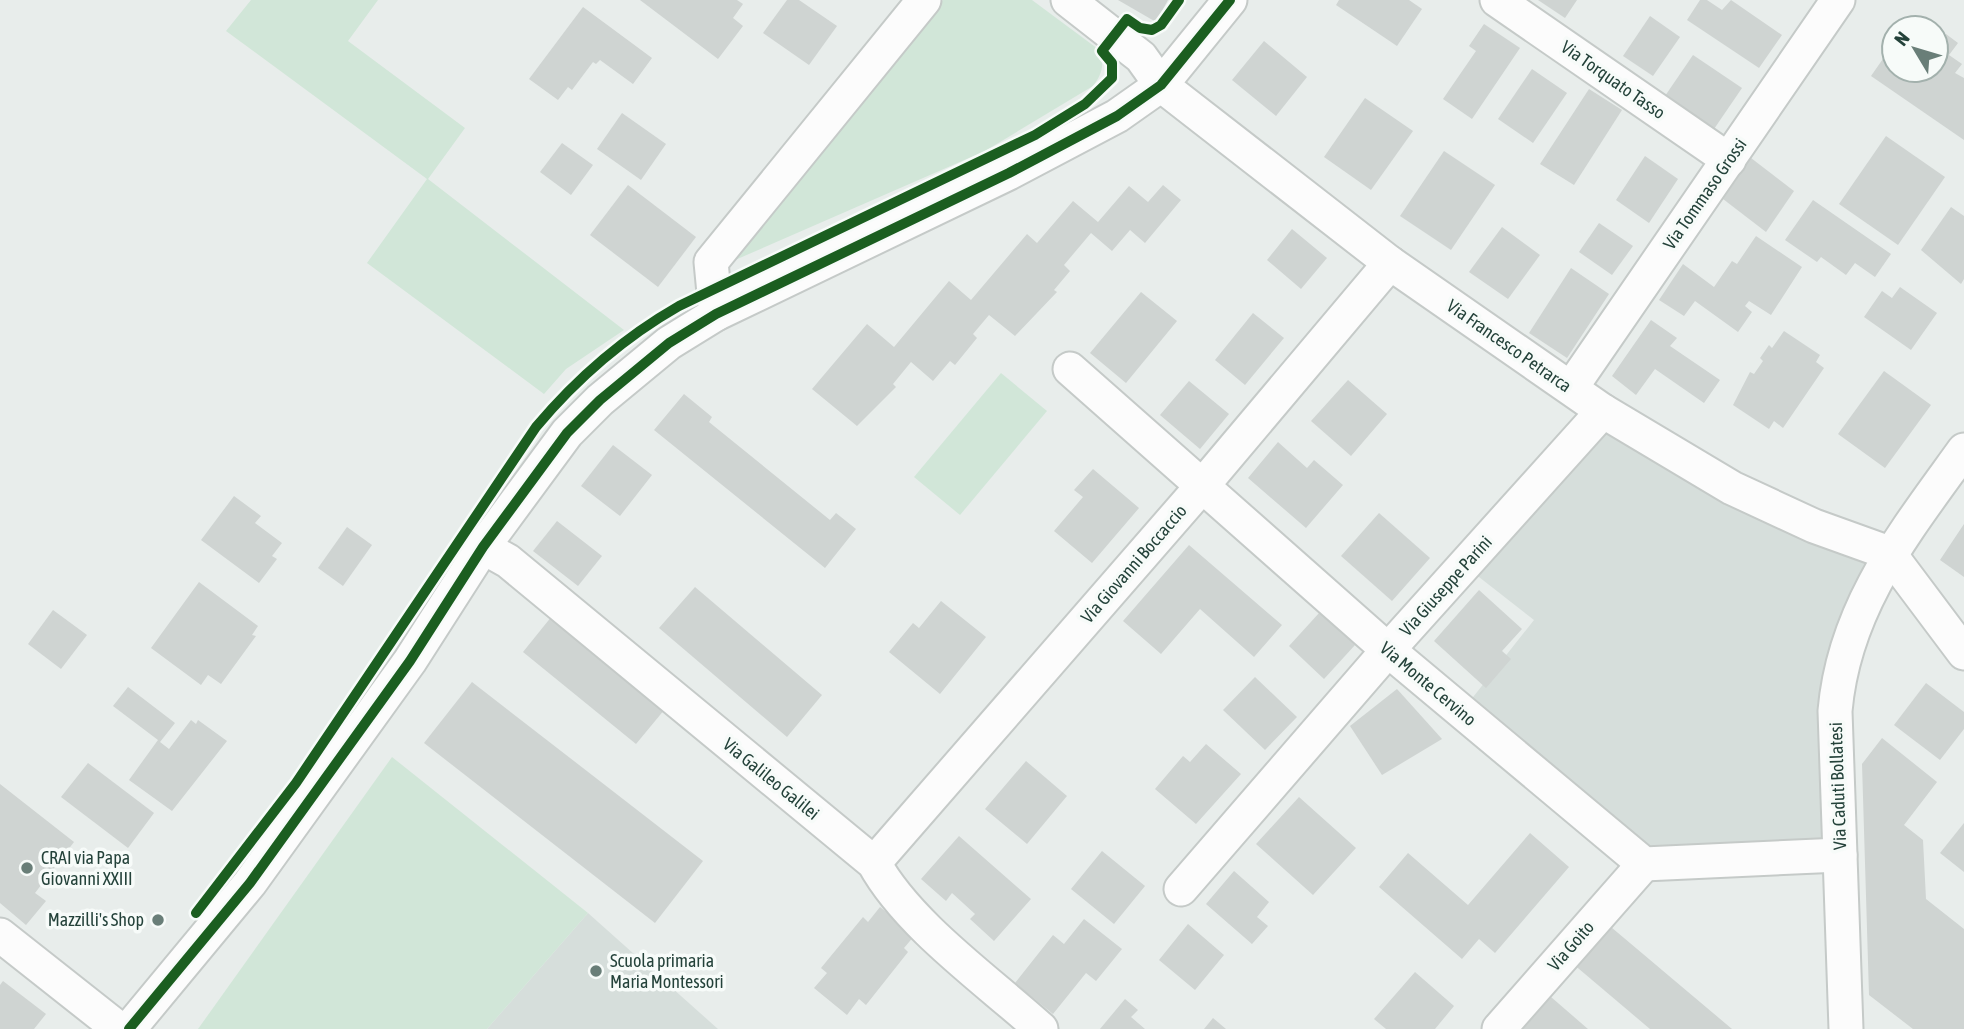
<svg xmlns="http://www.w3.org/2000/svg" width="1964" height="1029" font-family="'Asap Condensed',sans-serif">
  <rect width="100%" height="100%" fill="#e8edeb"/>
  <!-- built -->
  <g fill="#d6dedb">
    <polygon points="1603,423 1878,559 1829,674 1828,843 1642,853 1466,706 1534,620 1470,570"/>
    <polygon points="588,913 718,1029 487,1029"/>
  </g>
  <!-- green -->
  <g fill="#d1e6d8">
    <polygon points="251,0 378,0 348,41 465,128 428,179 624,330 566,369 544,394 367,263 427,179 226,31"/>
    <path d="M 943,0 L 1032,0 L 1098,49 C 1105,64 1103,72 1093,86 L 985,151 L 726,264 Z"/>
    <polygon points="1001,373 1047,411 960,515 914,477"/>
    <polygon points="392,757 588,913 487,1029 198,1029"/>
  </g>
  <!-- building -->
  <g fill="#cfd4d2">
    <polygon points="640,0 737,0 743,4 733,18 743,26 718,59"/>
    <polygon points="787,0 799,0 837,26 809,65 763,33"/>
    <polygon points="1118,0 1168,0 1156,22"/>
    <polygon points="1339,0 1409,0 1422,9 1397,46 1336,5"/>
    <polygon points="1538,0 1577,0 1565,18"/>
    <polygon points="1700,0 1707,0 1722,10 1731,0 1782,35 1759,68 1687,20"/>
    <polygon points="583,7 652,58 633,84 600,60 596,64 593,62 572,90 568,87 558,100 529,79"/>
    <polygon points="1650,16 1680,37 1653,76 1623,56"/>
    <polygon points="1484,24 1520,48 1472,119 1443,99 1476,51 1469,46"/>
    <polygon points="1946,34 1958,43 1949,55 1962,64 1955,73 1964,78 1964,140 1871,76 1894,43 1894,70 1936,70 1936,49"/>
    <polygon points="1264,41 1307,77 1276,116 1232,80"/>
    <polygon points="1693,55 1742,88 1714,129 1665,96"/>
    <polygon points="1532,69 1567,93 1533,143 1498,119"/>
    <polygon points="1589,89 1622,110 1574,185 1540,164"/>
    <polygon points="1365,98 1413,131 1371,190 1324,157"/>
    <polygon points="622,113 666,144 641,180 597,149"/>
    <polygon points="1886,136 1945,177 1898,245 1839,204"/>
    <polygon points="562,143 593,165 571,195 540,172"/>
    <polygon points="1444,151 1495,185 1451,250 1400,216"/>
    <polygon points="1645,156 1678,179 1649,223 1616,200"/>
    <polygon points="1751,158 1794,191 1766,232 1723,199"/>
    <polygon points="628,185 696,237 658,287 590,235"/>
    <polygon points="1163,185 1181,200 1145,243 1130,230 1112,251 1091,233 1064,265 1070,271 1054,290 1057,292 1015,336 989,315 973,334 977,338 955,365 950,361 933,381 911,362 893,384 896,387 857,426 812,389 867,324 894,347 949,281 971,300 1027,234 1037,243 1073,201 1098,222 1129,186 1148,202"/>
    <polygon points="1813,200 1891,254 1875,277 1855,263 1846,275 1821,257 1817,262 1785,240"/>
    <polygon points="1951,207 1964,216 1964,279 1961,284 1921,250"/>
    <polygon points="1599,223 1633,246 1612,275 1579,252"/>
    <polygon points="1502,227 1540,255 1508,299 1469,272"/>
    <polygon points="1292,229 1327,258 1301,289 1267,260"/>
    <polygon points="1756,236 1802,267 1771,315 1749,301 1745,306 1752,312 1738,332 1695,301 1684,316 1659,300 1683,264 1714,287 1732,261 1737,264"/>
    <polygon points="1571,268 1609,294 1567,358 1529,333"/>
    <polygon points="1900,287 1937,313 1911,350 1864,317 1882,291 1892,298"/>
    <polygon points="1141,292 1177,321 1126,383 1090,353"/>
    <polygon points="1253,313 1284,338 1245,385 1215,360"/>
    <polygon points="1651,320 1677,338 1670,346 1720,380 1704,403 1655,369 1636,395 1612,376"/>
    <polygon points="1784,331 1820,355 1816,362 1824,368 1783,428 1774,421 1769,429 1733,405 1750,372 1754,374 1763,361 1760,358 1769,345 1772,348"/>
    <polygon points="1884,371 1931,405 1885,468 1838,434"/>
    <polygon points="1348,380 1387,414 1351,456 1311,421"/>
    <polygon points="1189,381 1229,414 1200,449 1160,415"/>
    <polygon points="684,394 712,417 709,422 830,520 836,513 856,529 825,568 654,430"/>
    <polygon points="1278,442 1307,468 1314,460 1343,485 1306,528 1248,478"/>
    <polygon points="613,445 652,475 620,516 581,486"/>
    <polygon points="1093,469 1139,508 1092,563 1054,531 1083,497 1074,490"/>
    <polygon points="234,496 261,516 255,523 282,543 272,556 277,559 259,583 201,540"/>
    <polygon points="1379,513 1430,558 1392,601 1341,556"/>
    <polygon points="557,521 602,556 578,586 533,551"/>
    <polygon points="1964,524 1964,577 1940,560"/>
    <polygon points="347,527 372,545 343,586 318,568"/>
    <polygon points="1189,545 1282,625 1254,657 1200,609 1161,654 1123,621"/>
    <polygon points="199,582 258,626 252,635 256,636 221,684 208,675 201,685 151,648"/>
    <polygon points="695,587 822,695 787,737 659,628"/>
    <polygon points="1479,590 1522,629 1502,651 1511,659 1486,688 1434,641"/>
    <polygon points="941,601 986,637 940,694 889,652 913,623 919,628"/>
    <polygon points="53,610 87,635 61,669 28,644"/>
    <polygon points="1320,612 1355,645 1324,679 1289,646"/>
    <polygon points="552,616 665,709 636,744 523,652"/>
    <polygon points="1255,677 1297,717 1265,750 1223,710"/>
    <polygon points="472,682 703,861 655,923 424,743"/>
    <polygon points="1926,683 1964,712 1964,729 1940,760 1894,725"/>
    <polygon points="128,687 175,723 160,742 169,749 191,720 196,724 198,720 227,741 172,811 129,780 158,740 113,706"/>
    <polygon points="1397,689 1442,739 1382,775 1350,726"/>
    <polygon points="1882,738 1937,782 1904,825 1923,840 1926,899 1964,929 1964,1029 1913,1029 1869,995 1862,764"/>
    <polygon points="1206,744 1241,774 1196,824 1155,789 1183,756 1190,762"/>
    <polygon points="1026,761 1067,796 1027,844 985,809"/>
    <polygon points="88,763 154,813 128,848 61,797"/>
    <polygon points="0,784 74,842 35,893 46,901 26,925 0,903"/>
    <polygon points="1299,797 1356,848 1313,895 1256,844"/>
    <polygon points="1964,823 1964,872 1940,853"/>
    <polygon points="1530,833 1569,867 1495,953 1479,939 1462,959 1379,887 1408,853 1468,905"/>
    <polygon points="959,836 1031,899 994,941 970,919 975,914 952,893 946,901 921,879"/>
    <polygon points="1102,851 1145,886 1114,924 1071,889"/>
    <polygon points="1234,871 1269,902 1257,917 1268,926 1252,944 1206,904"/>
    <polygon points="880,907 915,935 904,948 908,952 866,1005 859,999 847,1015 814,988 827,973 821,968 863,917 868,922"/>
    <polygon points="1084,919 1122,949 1096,981 1086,973 1053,1014 1015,983 1053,935 1064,944"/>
    <polygon points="1605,922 1732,1029 1650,1029 1572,963"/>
    <polygon points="1188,924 1224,955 1195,990 1159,960"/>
    <polygon points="1415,972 1454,1006 1435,1029 1386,1029 1374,1019"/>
    <polygon points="3,981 46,1014 34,1029 0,1029 0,985"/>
    <polygon points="1551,997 1588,1029 1523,1029"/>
    <polygon points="1125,999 1138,1010 1131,1017 1145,1029 1100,1029"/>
    <polygon points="1213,1018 1226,1029 1204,1029"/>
  </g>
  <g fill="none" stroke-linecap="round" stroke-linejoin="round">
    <!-- minor casing -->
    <g stroke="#c5cac8" stroke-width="37">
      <g id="minor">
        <polyline points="1068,0 1141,57 1161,85 1390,263 1603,411 1732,488 1814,526 1889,553"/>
        <polyline points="1497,0 1729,160"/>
        <polyline points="716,314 711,262 924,0"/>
        <polyline points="1070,369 1388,650 1644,864 1840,855"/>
        <polyline points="1571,388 1838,0"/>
        <path d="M 483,547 L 508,561 L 874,863 C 908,925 988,981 1041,1029"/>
        <polyline points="1889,553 1964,653"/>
        <polyline points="874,863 1203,485 1390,263"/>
        <polyline points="1181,889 1388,650 1603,411"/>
        <polyline points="0,935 119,1029"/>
        <polyline points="129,1029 250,883 410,661 483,547 567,433 600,400 669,343 716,314 1009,173 1117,116 1161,85 1230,0"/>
        <polyline points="1499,1029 1644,864"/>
        <path d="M 1846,1029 L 1835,711 C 1844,607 1905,532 1964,450"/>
      </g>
    </g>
    <!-- minor -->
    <use href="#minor" stroke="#fcfcfc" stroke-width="33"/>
    <!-- cycleway casing -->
    <g stroke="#f7fbf9" stroke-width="15">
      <g id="cycleway">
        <path d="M 196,913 L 296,783 L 536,427 C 578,377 623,338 679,306 L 1035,135 L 1085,104 L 1112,78 L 1112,63 L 1102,51 L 1127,19 L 1140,28 L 1152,30 L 1161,25 L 1179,0"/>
        <polyline points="129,1029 250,883 410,661 483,547 567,433 600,400 669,343 716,314 1009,173 1117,116 1161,85 1230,0"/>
      </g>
    </g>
    <!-- cycleway -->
    <use href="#cycleway" stroke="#1b5e20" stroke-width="10"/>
  </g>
  <!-- markers -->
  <g fill="#697e78" stroke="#f7fbf9" stroke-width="2.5">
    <circle cx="27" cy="868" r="7"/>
    <circle cx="158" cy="920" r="7"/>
    <circle cx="596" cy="971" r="7"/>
  </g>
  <g text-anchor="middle" stroke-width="7" stroke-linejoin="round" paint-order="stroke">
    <!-- street labels -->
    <g font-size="18" fill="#24423a" stroke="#f7fbf9">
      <text transform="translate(1613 80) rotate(35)" y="6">Via Torquato Tasso</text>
      <text transform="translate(1705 194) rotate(-55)" y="6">Via Tommaso Grossi</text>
      <text transform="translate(1509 346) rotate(35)" y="6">Via Francesco Petrarca</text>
      <text transform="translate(1134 564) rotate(-49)" y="6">Via Giovanni Boccaccio</text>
      <text transform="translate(1446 586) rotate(-48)" y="6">Via Giuseppe Parini</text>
      <text transform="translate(1428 684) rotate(40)" y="6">Via Monte Cervino</text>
      <text transform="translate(771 779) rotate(39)" y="6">Via Galileo Galilei</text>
      <text transform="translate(1838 786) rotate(-92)" y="6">Via Caduti Bollatesi</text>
      <text transform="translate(1571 946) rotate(-49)" y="6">Via Goito</text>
    </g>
    <!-- poi labels -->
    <g font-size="18" fill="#24423a" stroke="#f7fbf9" text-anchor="start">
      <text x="41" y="864">CRAI via Papa<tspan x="41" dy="21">Giovanni XXIII</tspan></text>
      <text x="144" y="926" text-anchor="end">Mazzilli's Shop</text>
      <text x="610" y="967">Scuola primaria<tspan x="610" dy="21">Maria Montessori</tspan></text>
    </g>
  </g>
  <!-- north arrow -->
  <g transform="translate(1915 49) rotate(308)"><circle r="33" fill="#f7fbf9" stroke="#a3b1ad" stroke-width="2"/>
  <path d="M0-5L12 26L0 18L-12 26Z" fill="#697e78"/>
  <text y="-10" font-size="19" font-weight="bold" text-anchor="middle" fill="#24423a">N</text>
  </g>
</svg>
